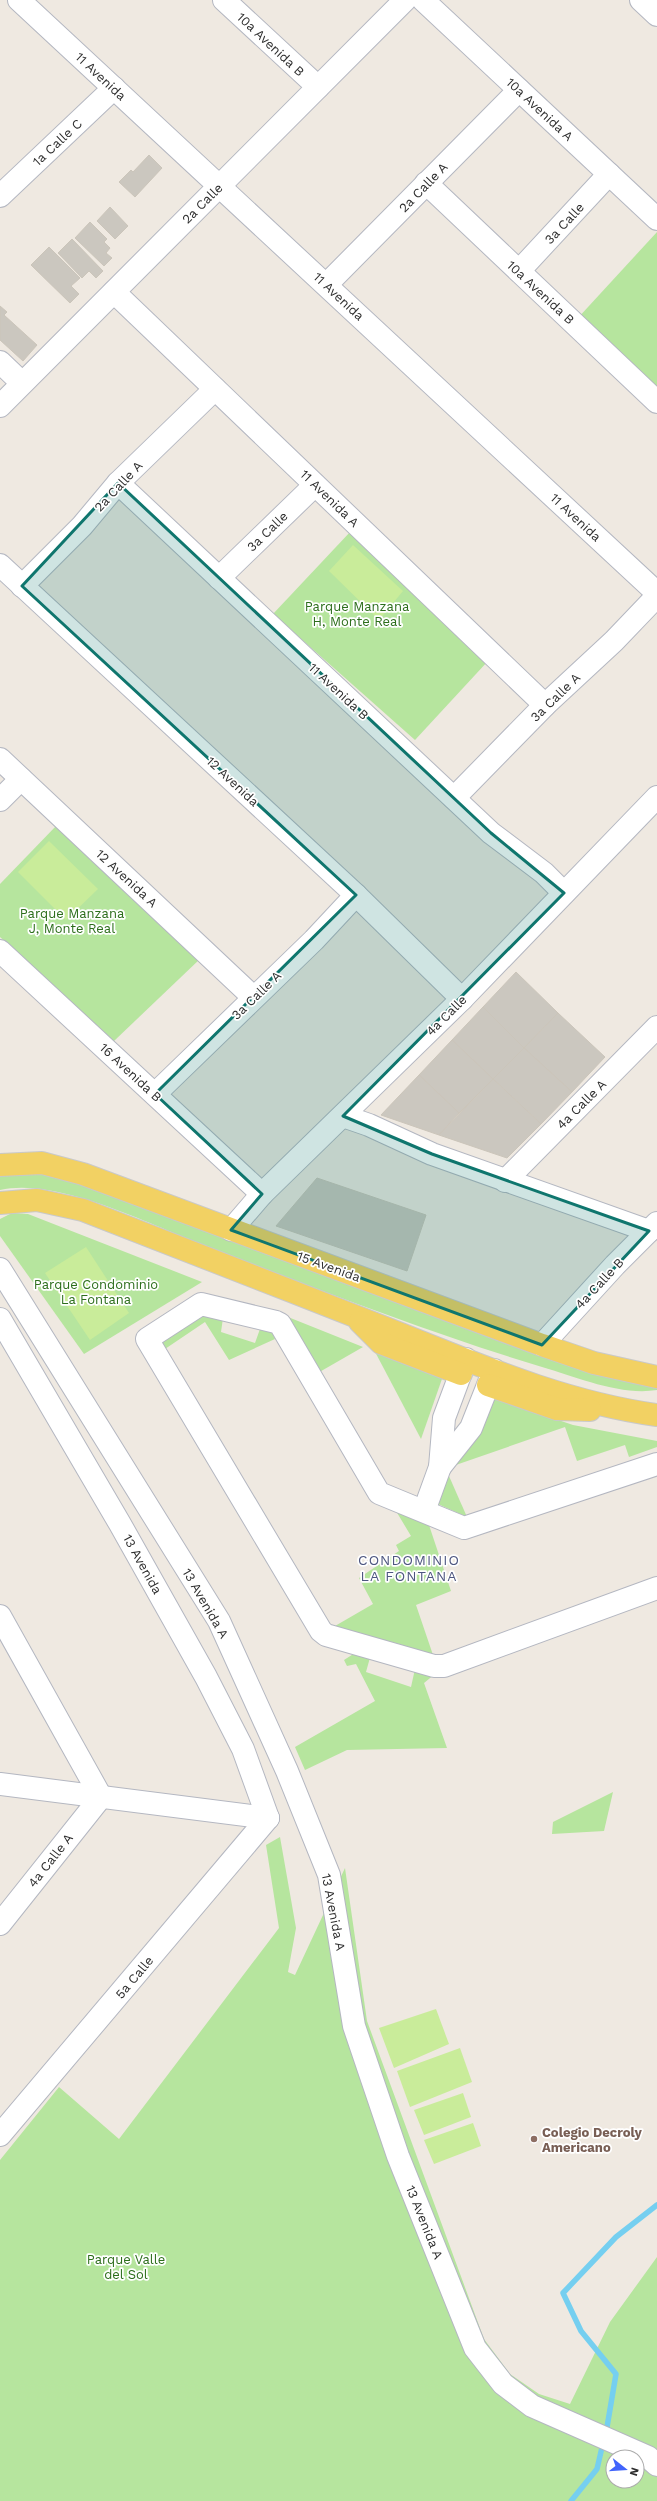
<svg xmlns="http://www.w3.org/2000/svg" width="657" height="2501" font-family="'Work Sans',sans-serif">
  <rect width="100%" height="100%" fill="#efe9e1"/>
  <!-- green -->
  <g fill="#b6e59e" fill-rule="evenodd">
    <polygon points="657,232 657,393 577,319"/>
    <polygon points="351,531 488,661 415,740 273,614"/>
    <polygon points="57,825 201,958 114,1041 0,937 0,884"/>
    <path d="M 35,1172 L 74,1182 L 657,1380 L 657,1390 C 620,1396 577,1377 542,1367 C 433,1334 325,1292 218,1251 C 161,1230 60,1176 0,1190 L 0,1174 Z"/>
    <polygon points="12,1213 28,1214 202,1282 84,1354 0,1236 0,1219"/>
    <polygon points="206,1311 223,1318 221,1332 255,1343 260,1329 271,1330 275,1339 229,1360 205,1322 165,1349 160,1339"/>
    <polygon points="283,1315 363,1347 316,1374"/>
    <polygon points="373,1348 443,1376 421,1439"/>
    <polygon points="481,1394 573,1425 657,1441 657,1447 629,1457 625,1445 577,1461 565,1427 450,1467"/>
    <polygon points="445,1467 467,1517 438,1504"/>
    <polygon points="396,1511 428,1522 451,1591 416,1605 433,1655 335,1626 373,1604 359,1578 399,1551 396,1545 411,1536"/>
    <polygon points="358,1651 371,1654 366,1672 411,1687 415,1669 435,1674 424,1683 447,1748 347,1750 305,1770 295,1747 375,1701 356,1664 347,1666 344,1660"/>
    <polygon points="613,1792 604,1831 552,1834 553,1822"/>
    <path d="M 280,1837 L 296,1928 L 288,1972 L 295,1975 L 345,1868 L 367,2021 L 484,2339 L 510,2374 L 539,2394 L 570,2404 L 610,2322 L 657,2257 L 657,2501 L 0,2501 L 0,2160 L 59,2087 L 119,2139 L 279,1928 L 266,1845 ZM 613,2457 L 637,2457 L 637,2481 L 613,2481 Z"/>
  </g>
  <!-- pitch -->
  <g fill="#c9ec9a">
    <polygon points="353,545 403,591 379,620 329,571"/>
    <polygon points="49,841 98,889 66,920 18,872"/>
    <polygon points="86,1247 129,1313 90,1340 45,1273"/>
    <polygon points="436,2009 449,2044 394,2068 379,2028"/>
    <polygon points="460,2048 472,2082 410,2107 397,2071"/>
    <polygon points="463,2093 471,2117 424,2135 414,2110"/>
    <polygon points="473,2123 481,2146 434,2164 424,2140"/>
  </g>
  <g fill="none" stroke-linecap="round" stroke-linejoin="round">
    <!-- stream -->
    <g stroke="#75cff0" stroke-width="5.5">
      <polyline points="606,2433 616,2374 581,2331 563,2293 616,2237 657,2205"/>
      <polyline points="571,2501 597,2469 603,2443"/>
    </g>
  </g>
  <!-- building -->
  <g fill="#cbc7bf" stroke="#cbc5ba">
    <polygon points="149,155 162,168 135,197 119,182 131,170 133,172"/>
    <polygon points="110,207 128,226 115,239 97,221"/>
    <polygon points="90,222 107,239 104,242 110,248 106,253 112,258 104,266 75,238"/>
    <polygon points="72,239 103,271 96,278 89,271 82,278 58,253"/>
    <polygon points="49,247 80,278 71,286 79,294 70,303 31,265"/>
    <polygon points="0,306 7,312 4,315 37,345 23,361 0,340"/>
    <polygon points="516,972 558,1013 524,1048 483,1007"/>
    <polygon points="483,1007 524,1048 493,1079 452,1040"/>
    <polygon points="558,1013 605,1057 572,1092 524,1048"/>
    <polygon points="452,1040 493,1079 459,1113 419,1075"/>
    <polygon points="524,1048 572,1092 541,1124 493,1079"/>
    <polygon points="419,1075 459,1113 439,1135 381,1115"/>
    <polygon points="493,1079 541,1124 507,1158 439,1135"/>
    <polygon points="317,1178 426,1215 407,1271 276,1226"/>
  </g>
  <g fill="none" stroke-linecap="round" stroke-linejoin="round">
    <!-- minor casing -->
    <g stroke="#b4b7c1" stroke-width="24">
      <g id="minor">
        <polyline points="19,0 657,593"/>
        <polyline points="224,0 318,87"/>
        <polyline points="423,0 657,219"/>
        <polyline points="641,0 657,15"/>
        <polyline points="426,183 657,402"/>
        <polyline points="0,196 114,88"/>
        <polyline points="519,271 609,174"/>
        <polyline points="327,284 519,90"/>
        <polyline points="114,292 545,705"/>
        <polyline points="0,362 22,383"/>
        <polyline points="0,406 405,0"/>
        <polyline points="118,483 491,833 544,873 564,893"/>
        <polyline points="0,565 356,895 462,999"/>
        <polyline points="219,578 315,485"/>
        <polyline points="22,586 82,526 118,483 215,389"/>
        <polyline points="0,759 253,997"/>
        <polyline points="454,798 545,705 614,641 657,596"/>
        <polyline points="0,800 21,779"/>
        <polyline points="0,951 262,1194"/>
        <polyline points="155,1094 314,940 356,895"/>
        <polyline points="343,1116 369,1125 432,1154 649,1231"/>
        <polyline points="505,1181 657,1027"/>
        <polyline points="231,1230 262,1194 462,999 657,797"/>
        <polyline points="0,1269 219,1621 287,1771 329,1875 354,2026 398,2156 475,2348 503,2384 532,2406 648,2457 657,2465"/>
        <polyline points="0,1319 120,1524 206,1677 243,1749 268,1818"/>
        <polyline points="542,1345 615,1265 657,1223"/>
        <polyline points="657,1464 464,1528 379,1493 280,1324 276,1322 201,1304 147,1339 321,1631 326,1635 434,1666 444,1666 657,1588"/>
        <polyline points="440,1467 471,1428 494,1370"/>
        <polyline points="424,1511 440,1467 444,1418 466,1359"/>
        <polyline points="0,1616 101,1797 0,1924"/>
        <polyline points="0,1784 268,1818"/>
        <polyline points="0,2135 268,1818"/>
      </g>
    </g>
    <!-- major casing -->
    <g stroke="#c9c9c9" stroke-width="24">
      <g id="major">
        <polyline points="0,1165 42,1163 83,1174 542,1345 594,1363 657,1377"/>
        <path d="M 0,1203 L 37,1200 L 83,1210 C 188,1250 293,1292 398,1333 C 481,1366 567,1403 657,1415"/>
        <polyline points="360,1322 381,1343 461,1374"/>
        <polyline points="488,1385 557,1409 590,1410"/>
      </g>
    </g>
    <!-- minor -->
    <use href="#minor" stroke="#fff" stroke-width="22"/>
    <!-- major -->
    <use href="#major" stroke="#f2d163" stroke-width="22"/>
  </g>
  <!-- marked area -->
  <path fill="#0f766e" fill-opacity="0.2" stroke="#0f766e" stroke-width="3" stroke-linejoin="round" d="M 118,483 L 491,833 L 564,893 L 343,1116 L 432,1154 L 649,1231 L 542,1345 L 231,1230 L 262,1194 L 155,1094 L 356,895 L 22,586 Z"/>
  <!-- markers -->
  <circle fill="#8d6e63" stroke="#fff" stroke-width="1.5" cx="534" cy="2139" r="4"/>
  <g text-anchor="middle" stroke-width="3.5" stroke-linejoin="round" paint-order="stroke">
    <!-- street labels -->
    <g font-size="13" fill="#2e2e2e" stroke="#fff">
      <text transform="translate(271 44) rotate(43)" y="5">10a Avenida B</text>
      <text transform="translate(101 76) rotate(43)" y="5">11 Avenida</text>
      <text transform="translate(540 109) rotate(43)" y="5">10a Avenida A</text>
      <text transform="translate(57 142) rotate(-43)" y="5">1a Calle C</text>
      <text transform="translate(423 187) rotate(-46)" y="5">2a Calle A</text>
      <text transform="translate(202 203) rotate(-45)" y="5">2a Calle</text>
      <text transform="translate(564 223) rotate(-47)" y="5">3a Calle</text>
      <text transform="translate(541 292) rotate(43)" y="5">10a Avenida B</text>
      <text transform="translate(339 296) rotate(43)" y="5">11 Avenida</text>
      <text transform="translate(118 486) rotate(-47)" y="5">2a Calle A</text>
      <text transform="translate(330 498) rotate(44)" y="5">11 Avenida A</text>
      <text transform="translate(576 517) rotate(43)" y="5">11 Avenida</text>
      <text transform="translate(267 531) rotate(-44)" y="5">3a Calle</text>
      <text transform="translate(339 691) rotate(43)" y="5">11 Avenida B</text>
      <text transform="translate(555 697) rotate(-44)" y="5">3a Calle A</text>
      <text transform="translate(233 781) rotate(43)" y="5">12 Avenida</text>
      <text transform="translate(127 878) rotate(43)" y="5">12 Avenida A</text>
      <text transform="translate(256 995) rotate(-44)" y="5">3a Calle A</text>
      <text transform="translate(446 1015) rotate(-45)" y="5">4a Calle</text>
      <text transform="translate(131 1072) rotate(43)" y="5">16 Avenida B</text>
      <text transform="translate(581 1104) rotate(-45)" y="5">4a Calle A</text>
      <text transform="translate(329 1266) rotate(20)" y="5">15 Avenida</text>
      <text transform="translate(599 1283) rotate(-47)" y="5">4a Calle B</text>
      <text transform="translate(143 1564) rotate(61)" y="5">13 Avenida</text>
      <text transform="translate(206 1603) rotate(60)" y="5">13 Avenida A</text>
      <text transform="translate(50 1860) rotate(-52)" y="5">4a Calle A</text>
      <text transform="translate(334 1912) rotate(79)" y="5">13 Avenida A</text>
      <text transform="translate(134 1977) rotate(-50)" y="5">5a Calle</text>
      <text transform="translate(425 2222) rotate(68)" y="5">13 Avenida A</text>
    </g>
    <!-- park labels -->
    <g font-size="13" fill="#2c6e1b" stroke="#fff">
      <text x="357" y="611">Parque Manzana<tspan x="357" dy="15">H, Monte Real</tspan></text>
      <text x="72" y="918">Parque Manzana<tspan x="72" dy="15">J, Monte Real</tspan></text>
      <text x="96" y="1289">Parque Condominio<tspan x="96" dy="15">La Fontana</tspan></text>
      <text x="126" y="2264">Parque Valle<tspan x="126" dy="15">del Sol</tspan></text>
    </g>
    <!-- education labels -->
    <g font-size="13" font-weight="bold" fill="#785e54" stroke="#fff" text-anchor="start">
      <text x="542" y="2137">Colegio Decroly<tspan x="542" dy="15">Americano</tspan></text>
    </g>
    <!-- neighbourhood labels -->
    <g font-size="14" letter-spacing="1" fill="#4d5680" stroke="#fff">
      <text x="409" y="1565">CONDOMINIO<tspan x="409" dy="16">LA FONTANA</tspan></text>
    </g>
  </g>
  <!-- north arrow -->
  <g transform="translate(625 2469) rotate(107)"><circle r="19" fill="#ffffff" stroke="#ababab"/>
  <path d="M0-3L7 15L0 10L-7 15Z" fill="#4264fb"/>
  <text y="-6" font-size="11" font-weight="bold" text-anchor="middle" fill="#2e2e2e">N</text>
  </g>
</svg>
